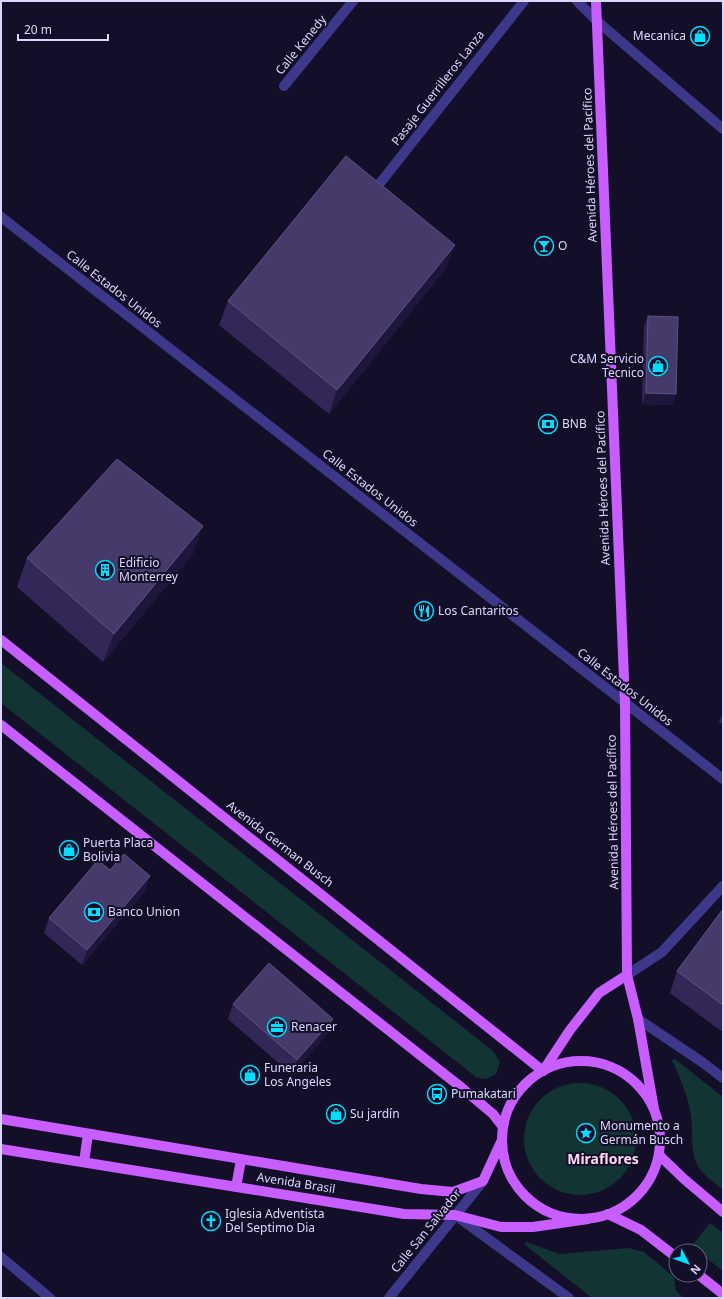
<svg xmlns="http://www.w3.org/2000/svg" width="724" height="1299" font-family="'Noto Sans',sans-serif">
  <rect width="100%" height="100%" fill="#140f29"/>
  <!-- green -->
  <g fill="#123433">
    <polygon points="1,663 493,1051 500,1062 496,1074 486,1079 476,1077 1,703"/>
    <path d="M 675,1059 L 723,1097 L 723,1190 C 714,1182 702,1175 697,1164 C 690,1150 693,1131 691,1115 C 688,1096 680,1078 672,1060 Z"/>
    <circle cx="580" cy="1139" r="56"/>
    <polygon points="710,1223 723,1233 723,1271 700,1253 700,1251 691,1247"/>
    <polygon points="526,1242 560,1254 629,1248 644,1252 674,1277 676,1291 684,1298 592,1298 524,1244"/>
  </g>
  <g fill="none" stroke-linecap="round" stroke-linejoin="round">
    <!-- minor -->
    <g stroke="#3e388a" stroke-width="10">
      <polyline points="577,1 597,21 723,129"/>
      <polyline points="284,86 353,1"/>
      <polyline points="373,192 524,1"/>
      <polyline points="1,217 723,779"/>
      <polyline points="627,975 662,952 723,886"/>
      <polyline points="638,1019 702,1062 723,1078"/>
      <polyline points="455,1215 569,1298"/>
      <polyline points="1,1257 50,1298"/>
      <polyline points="389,1298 483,1181"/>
    </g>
    <!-- major -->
    <g stroke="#c85eff" stroke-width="10">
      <polyline points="596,1 625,703 627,975 638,1019 654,1109"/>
      <polyline points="1,640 543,1071"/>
      <polyline points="1,725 462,1088 493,1114 503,1127"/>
      <circle cx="581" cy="1140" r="79"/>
      <polyline points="543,1071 570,1030 599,993 627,975"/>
      <polyline points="1,1119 421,1189 453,1192 483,1181 501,1142"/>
      <polyline points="1,1149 404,1214 455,1215 501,1227 533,1227 588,1219"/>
      <polyline points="659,1155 684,1179 723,1212"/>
      <polyline points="84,1162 88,1134"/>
      <polyline points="236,1187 241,1160"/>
      <polyline points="608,1214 641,1230 676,1257"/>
      <polyline points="699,1275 723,1294"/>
    </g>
  </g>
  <!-- wall -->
  <g fill="#332758">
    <polygon points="446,268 329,414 219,325 228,301"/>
    <polygon points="648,316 672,405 642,404 644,327"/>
    <polygon points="193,554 103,662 17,587 27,558"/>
    <polygon points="723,712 723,725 719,722"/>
    <polygon points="110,870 145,891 82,965 44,933 49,918"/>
    <polygon points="723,909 723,1029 721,1031 670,993 677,971"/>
    <polygon points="233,1004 327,1034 292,1075 228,1019"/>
  </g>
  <!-- shaded-wall -->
  <g fill="#1f163d">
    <polygon points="455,245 446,268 329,414 337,390"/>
    <polygon points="646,393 676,394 672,405 642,404"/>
    <polygon points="203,526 193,554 103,662 114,634"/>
    <polygon points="150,876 145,891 82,965 87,950"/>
    <polygon points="333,1019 327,1034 292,1075 297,1060"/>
  </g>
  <!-- building -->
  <g fill="#453a6a" stroke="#5d5381">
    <polygon points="346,156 455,245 337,390 228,301"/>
    <polygon points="648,316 678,317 676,394 646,393"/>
    <polygon points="117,459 203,526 114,634 27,558"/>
    <polygon points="124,854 150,876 87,950 49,918 98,860 110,870"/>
    <polygon points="723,909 723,1005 677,971"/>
    <polygon points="269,963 333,1019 297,1060 233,1004"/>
  </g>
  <!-- icons -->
  <defs>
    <g id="shop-ring" transform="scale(1)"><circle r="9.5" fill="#140f29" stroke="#03deff" stroke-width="1.5"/><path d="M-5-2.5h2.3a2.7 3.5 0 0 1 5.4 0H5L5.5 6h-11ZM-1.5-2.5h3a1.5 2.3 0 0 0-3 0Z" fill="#03deff"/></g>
    <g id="bar-ring" transform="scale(1)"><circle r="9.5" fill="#140f29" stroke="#03deff" stroke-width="1.5"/><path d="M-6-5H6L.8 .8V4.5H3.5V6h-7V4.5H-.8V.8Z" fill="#03deff"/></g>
    <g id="bank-ring" transform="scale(1)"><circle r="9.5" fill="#140f29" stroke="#03deff" stroke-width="1.5"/><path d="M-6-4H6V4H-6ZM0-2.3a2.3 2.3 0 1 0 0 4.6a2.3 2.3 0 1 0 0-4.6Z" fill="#03deff"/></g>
    <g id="building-ring" transform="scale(1)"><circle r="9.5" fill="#140f29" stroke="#03deff" stroke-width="1.5"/><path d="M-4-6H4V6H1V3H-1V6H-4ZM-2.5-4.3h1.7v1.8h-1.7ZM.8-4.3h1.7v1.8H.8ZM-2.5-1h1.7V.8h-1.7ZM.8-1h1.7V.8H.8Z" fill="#03deff"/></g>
    <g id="restaurant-ring" transform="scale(1)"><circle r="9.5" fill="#140f29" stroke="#03deff" stroke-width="1.5"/><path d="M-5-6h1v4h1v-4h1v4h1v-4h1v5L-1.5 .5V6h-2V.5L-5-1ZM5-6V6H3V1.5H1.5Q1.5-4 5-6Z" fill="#03deff"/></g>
    <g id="office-ring" transform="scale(1)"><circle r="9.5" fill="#140f29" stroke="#03deff" stroke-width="1.5"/><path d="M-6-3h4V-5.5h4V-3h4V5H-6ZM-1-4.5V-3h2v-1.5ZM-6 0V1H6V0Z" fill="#03deff"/></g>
    <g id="bus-ring" transform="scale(1)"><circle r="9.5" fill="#140f29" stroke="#03deff" stroke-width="1.5"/><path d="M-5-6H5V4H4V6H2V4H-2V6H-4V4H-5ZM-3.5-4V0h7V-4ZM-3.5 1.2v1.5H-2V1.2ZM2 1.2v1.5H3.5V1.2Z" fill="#03deff"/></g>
    <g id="sight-ring" transform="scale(1)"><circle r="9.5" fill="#140f29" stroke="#03deff" stroke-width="1.5"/><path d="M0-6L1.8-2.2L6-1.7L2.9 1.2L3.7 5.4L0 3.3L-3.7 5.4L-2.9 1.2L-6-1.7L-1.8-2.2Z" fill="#03deff"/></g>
    <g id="church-ring" transform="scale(1)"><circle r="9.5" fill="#140f29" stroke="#03deff" stroke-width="1.5"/><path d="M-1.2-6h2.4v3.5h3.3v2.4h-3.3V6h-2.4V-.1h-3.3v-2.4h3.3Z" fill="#03deff"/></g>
  </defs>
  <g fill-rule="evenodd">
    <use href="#shop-ring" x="700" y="36"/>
    <use href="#bar-ring" x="544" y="246"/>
    <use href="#shop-ring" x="658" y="366"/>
    <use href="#bank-ring" x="548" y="424"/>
    <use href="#building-ring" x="105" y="570"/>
    <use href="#restaurant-ring" x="424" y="611"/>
    <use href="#shop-ring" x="69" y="850"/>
    <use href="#bank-ring" x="94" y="912"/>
    <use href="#office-ring" x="277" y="1027"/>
    <use href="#shop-ring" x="250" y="1075"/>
    <use href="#bus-ring" x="437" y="1094"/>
    <use href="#shop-ring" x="336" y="1114"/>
    <use href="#sight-ring" x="586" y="1133"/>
    <use href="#church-ring" x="211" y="1221"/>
  </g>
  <g text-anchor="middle" stroke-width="4" stroke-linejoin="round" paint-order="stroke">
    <!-- poi labels -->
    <g font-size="12" fill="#ddd7ff" stroke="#140f29" text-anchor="start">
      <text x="686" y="40" text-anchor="end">Mecanica</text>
      <text x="558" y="250">O</text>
      <text x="644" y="363" text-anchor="end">C&amp;M Servicio<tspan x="644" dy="14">Tecnico</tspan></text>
      <text x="562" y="428">BNB</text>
      <text x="119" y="567">Edificio<tspan x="119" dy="14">Monterrey</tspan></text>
      <text x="438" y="615">Los Cantaritos</text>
      <text x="83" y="847">Puerta Placa<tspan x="83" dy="14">Bolivia</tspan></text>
      <text x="108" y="916">Banco Union</text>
      <text x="291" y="1031">Renacer</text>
      <text x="264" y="1072">Funeraria<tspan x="264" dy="14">Los Angeles</tspan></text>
      <text x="451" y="1098">Pumakatari</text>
      <text x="350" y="1118">Su jardín</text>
      <text x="600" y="1130">Monumento a<tspan x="600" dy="14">Germán Busch</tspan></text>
      <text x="225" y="1218">Iglesia Adventista<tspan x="225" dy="14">Del Septimo Dia</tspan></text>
    </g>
    <!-- street labels -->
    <g font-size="12" fill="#ddd7ff" stroke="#140f29">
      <text transform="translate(301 45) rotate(-51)" y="4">Calle Kenedy</text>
      <text transform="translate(438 88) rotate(-52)" y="4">Pasaje Guerrilleros Lanza</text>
      <text transform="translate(590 165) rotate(-92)" y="4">Avenida Héroes del Pacífico</text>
      <text transform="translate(114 289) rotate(38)" y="4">Calle Estados Unidos</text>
      <text transform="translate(370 488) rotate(38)" y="4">Calle Estados Unidos</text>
      <text transform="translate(603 488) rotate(-92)" y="4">Avenida Héroes del Pacífico</text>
      <text transform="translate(625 687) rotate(38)" y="4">Calle Estados Unidos</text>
      <text transform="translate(613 812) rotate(-91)" y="4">Avenida Héroes del Pacífico</text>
      <text transform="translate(280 844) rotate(38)" y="4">Avenida German Busch</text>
      <text transform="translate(296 1183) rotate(9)" y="4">Avenida Brasil</text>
      <text transform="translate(426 1231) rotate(-51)" y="4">Calle San Salvador</text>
    </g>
    <!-- quarter labels -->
    <g font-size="14" font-weight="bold" fill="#ffd9f0" stroke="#140f29">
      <text x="603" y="1164">Miraflores</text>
    </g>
  </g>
  <!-- border -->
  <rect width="724" height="1299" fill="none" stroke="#ddd7ff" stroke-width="4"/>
  <!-- north arrow -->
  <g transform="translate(688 1263) rotate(131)"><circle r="19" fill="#140f29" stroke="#645f7f"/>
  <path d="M0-3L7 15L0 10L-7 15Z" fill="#03deff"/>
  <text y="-6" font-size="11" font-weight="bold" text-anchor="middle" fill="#ddd7ff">N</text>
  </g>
  <!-- scale -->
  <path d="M18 34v6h90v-6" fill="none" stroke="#ddd7ff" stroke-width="2"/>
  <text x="24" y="34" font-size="12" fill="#ddd7ff" stroke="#140f29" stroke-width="3" paint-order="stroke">20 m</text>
</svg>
